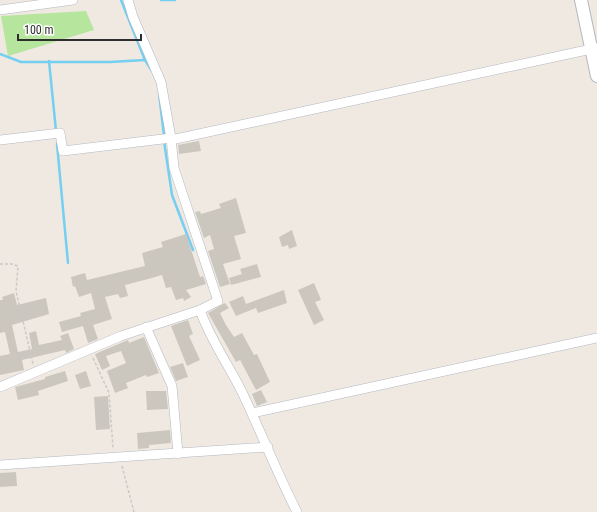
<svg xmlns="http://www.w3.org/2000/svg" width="597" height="512" font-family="'Roboto Condensed',sans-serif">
  <rect width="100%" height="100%" fill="#efe9e1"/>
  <!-- green -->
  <polygon fill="#b6e59e" points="86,11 94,30 8,56 1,16"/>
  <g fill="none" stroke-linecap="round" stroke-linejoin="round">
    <!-- stream -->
    <g stroke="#75cff0" stroke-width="2.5">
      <polyline points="121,0 145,60 152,71"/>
      <polyline points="161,0 175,0"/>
      <polyline points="0,54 21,62 110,62 145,60"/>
      <polyline points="49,61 56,131"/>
      <polyline points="159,93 164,136"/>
      <polyline points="164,141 172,195 193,250"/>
      <polyline points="57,144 68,263"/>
    </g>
  </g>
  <!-- building -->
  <g fill="#cbc7bf">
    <polygon points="199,141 201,151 179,154 178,145"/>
    <polygon points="236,198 246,233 234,236 241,259 223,264 230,284 220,287 208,251 214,249 210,235 204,238 195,212 200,211 201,214 221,208 219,204"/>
    <polygon points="292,230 297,246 289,249 288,245 282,247 279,237"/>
    <polygon points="186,234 200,277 203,276 206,284 186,290 191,297 184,301 183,298 176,300 171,287 166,288 162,275 148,279 125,285 128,296 120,298 118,294 105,297 112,319 93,325 98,339 88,343 83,326 62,332 59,322 81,316 80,313 95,309 91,293 79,297 75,286 73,287 71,277 85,273 87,280 145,266 142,253 163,247 161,242"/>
    <polygon points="257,264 261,277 231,285 229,278 242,274 240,269"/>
    <polygon points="314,283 321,300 315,302 324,320 314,325 298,290"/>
    <polygon points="284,290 287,303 258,313 256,308 236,316 229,302 243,296 246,304"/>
    <polygon points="14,293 17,305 46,298 49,314 12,325 18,352 32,349 29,333 36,331 39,345 62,340 60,336 68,333 74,349 66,353 65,350 22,360 24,370 0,375 0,356 10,354 5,332 0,333 0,300 3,300 2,297"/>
    <polygon points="225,303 229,308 220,313 226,325 234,337 242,333 254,355 257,354 270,382 256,390 240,360 236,362 208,313"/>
    <polygon points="188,320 193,334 189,336 200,360 187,366 171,326"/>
    <polygon points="144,337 159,373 147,377 146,375 126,383 128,388 115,393 107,371 126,363 121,351 106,356 110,366 102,370 95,354 128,340 129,343"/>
    <polygon points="183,363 188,377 176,381 170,367"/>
    <polygon points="65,371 68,381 38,391 39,395 18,400 15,387 45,379 45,377"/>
    <polygon points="86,371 91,386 80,389 75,375"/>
    <polygon points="261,390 267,402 257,406 252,394"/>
    <polygon points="146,391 166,391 168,409 147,410"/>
    <polygon points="108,396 110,429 96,430 94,397"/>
    <polygon points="170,430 171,443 149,445 149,448 138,449 137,433"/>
    <polygon points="16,472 17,486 0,487 0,473"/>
  </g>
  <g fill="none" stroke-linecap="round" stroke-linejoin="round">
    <!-- minor casing -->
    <g stroke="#b4b7c1" stroke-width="10">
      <g id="minor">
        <polyline points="0,10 73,0"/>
        <polyline points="0,140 60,133 63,151 171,138"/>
        <polyline points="171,140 596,48"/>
        <path d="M 200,310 C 210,339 228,364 242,392 C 261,432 277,473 297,512"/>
        <polyline points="146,327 172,386 178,454"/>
        <polyline points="0,387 121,336 200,310 218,301 174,168 171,138 161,82 133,17 128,0"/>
        <polyline points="252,413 597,338"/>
        <polyline points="0,465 268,447"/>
      </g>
    </g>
    <!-- tertiary casing -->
    <g stroke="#b4b7c1" stroke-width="14">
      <polyline id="tertiary" points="581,0 597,76"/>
    </g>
    <!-- path -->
    <g stroke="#c9c9c9" stroke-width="1.5" stroke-dasharray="3 2" stroke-linecap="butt">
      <polyline points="0,264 12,264 18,266 16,291 33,364"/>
      <polyline points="93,358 109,393 113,448"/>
      <polyline points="122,466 134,512"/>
    </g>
    <!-- minor -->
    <use href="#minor" stroke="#fff" stroke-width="9"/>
    <!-- tertiary -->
    <use href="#tertiary" stroke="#fff" stroke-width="12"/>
  </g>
  <!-- scale -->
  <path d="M18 34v6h123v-6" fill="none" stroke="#2e2e2e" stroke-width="2"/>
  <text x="24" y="34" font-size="12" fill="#2e2e2e" stroke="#ffffff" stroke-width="3" paint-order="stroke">100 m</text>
</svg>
